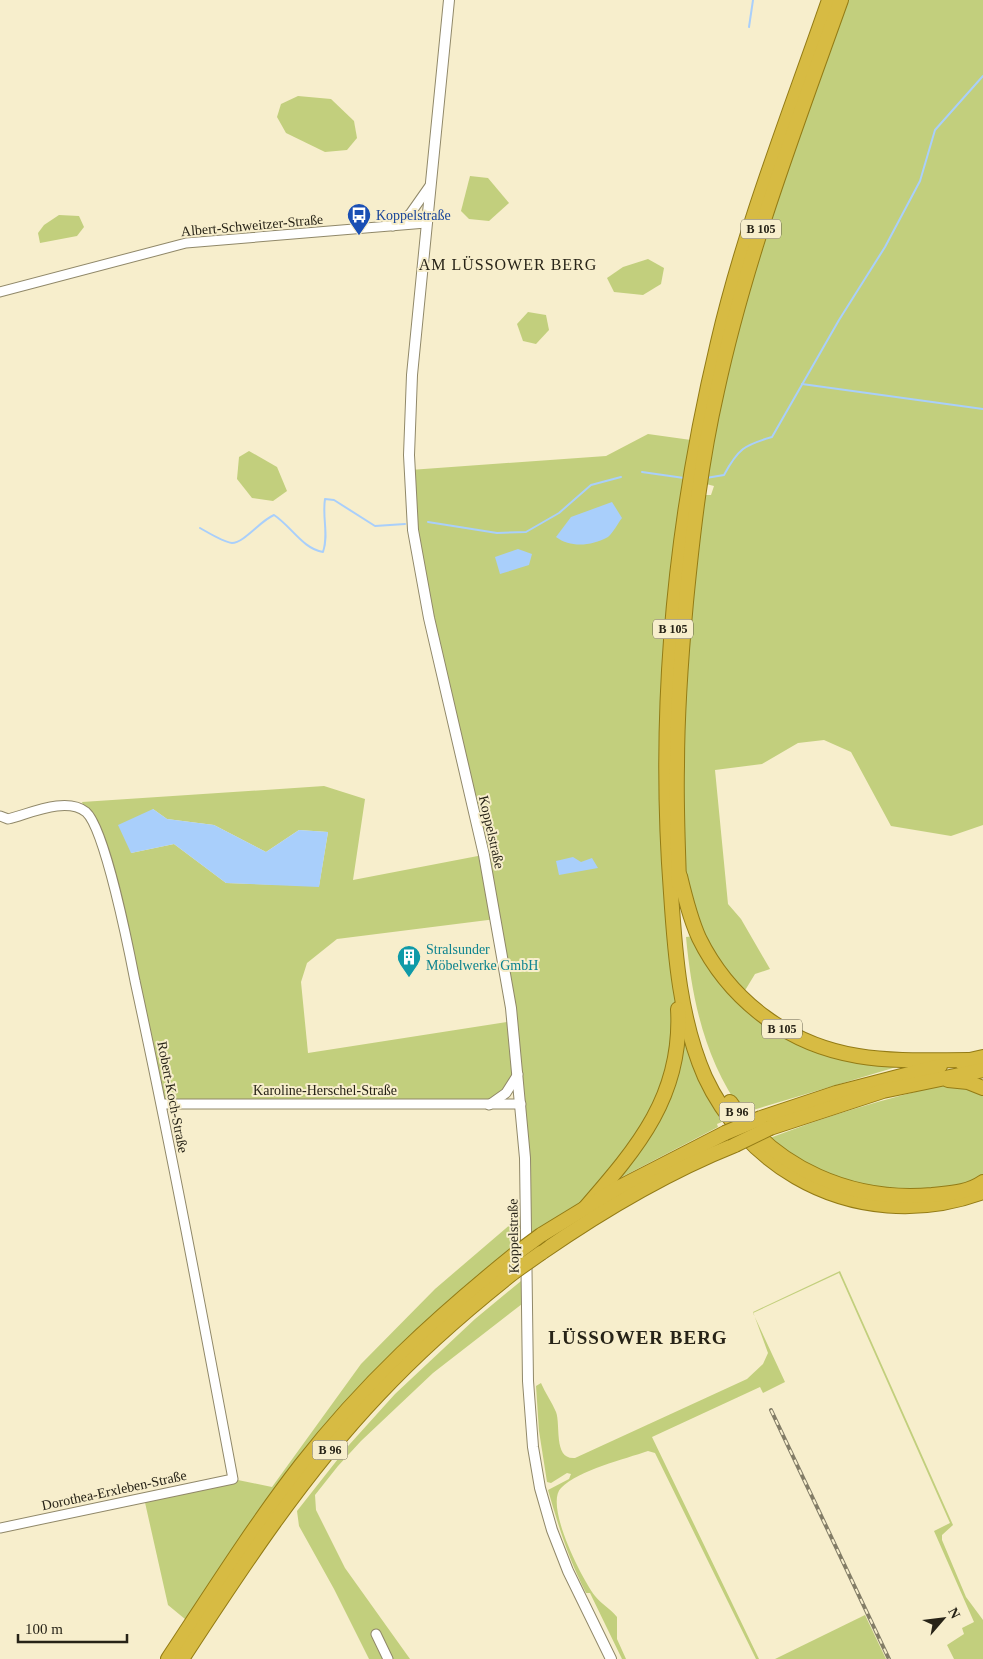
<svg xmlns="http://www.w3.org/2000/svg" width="983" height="1659" font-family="Georgia,serif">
  <rect width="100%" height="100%" fill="#f7eecc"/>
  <!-- green -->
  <g fill="#c2cf7d" fill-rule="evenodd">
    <polygon points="848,0 983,0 983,825 951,836 891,826 851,752 824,740 798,743 762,764 715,770 728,904 741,919 770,969 755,974 741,997 717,968 679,874 677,766 703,495 711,495 714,486 706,484 715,427 734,339 785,169"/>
    <polygon points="298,96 331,99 354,121 357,138 347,150 325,152 286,133 277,117 281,104"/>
    <polygon points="470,176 488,178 509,203 489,221 469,219 461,211"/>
    <polygon points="59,215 79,216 84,227 77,236 40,243 38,233 44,225"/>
    <polygon points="648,259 664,268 661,284 643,295 614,292 607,278 623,267"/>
    <polygon points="528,312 546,315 549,330 536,344 523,341 517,324"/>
    <path d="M 648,434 L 691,440 L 682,486 L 688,493 L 676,598 L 678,993 L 664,1095 L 585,1208 L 446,1311 L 191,1624 L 168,1605 L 144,1498 L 233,1479 L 272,1487 L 361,1364 L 435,1289 L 526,1211 L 518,1075 L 489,1105 L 162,1104 L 111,877 L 82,802 L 324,786 L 365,799 L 353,880 L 483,855 L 429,618 L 410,470 L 606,456 ZM 153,809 L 167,819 L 214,825 L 266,852 L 299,830 L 328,832 L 319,886 L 226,883 L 174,844 L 131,853 ZM 496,919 L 513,1021 L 308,1053 L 301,982 L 307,963 L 337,939 Z"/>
    <polygon points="249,451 277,467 287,491 273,501 252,498 237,479 239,457"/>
    <path d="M 696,936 L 711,964 L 794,1038 L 913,1062 L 743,1113 C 705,1060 692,1001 686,937 Z"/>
    <polygon points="682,1021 729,1119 717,1124 718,1127 618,1179 639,1151"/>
    <path d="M 948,1084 L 983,1091 L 983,1179 L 970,1186 L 900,1194 L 816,1173 L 767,1139 C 825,1117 885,1098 948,1084 Z"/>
    <path d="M 840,1271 L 953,1525 L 942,1535 L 942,1540 L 966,1597 L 983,1620 L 983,1659 L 954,1659 L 947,1645 L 964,1634 L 962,1628 L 974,1622 L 934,1531 L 950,1523 L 839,1273 L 753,1313 L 785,1382 L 763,1393 L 760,1387 L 652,1437 L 759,1659 L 756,1659 L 655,1453 L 648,1451 C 625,1459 579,1470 561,1488 C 544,1505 582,1579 595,1596 C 601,1604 611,1609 617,1617 L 617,1639 L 626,1659 L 622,1659 L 590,1593 L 586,1593 C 569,1560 558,1525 548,1490 L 569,1479 L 571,1474 L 567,1473 L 551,1483 L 547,1482 L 539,1431 L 536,1386 L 541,1383 C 545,1393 552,1402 556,1412 C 561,1425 553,1460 575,1458 L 747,1379 L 763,1364 L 768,1353 L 753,1312 Z"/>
    <polygon points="521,1281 522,1304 433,1373 361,1441 338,1466 315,1495 316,1510 345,1568 410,1659 369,1659 334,1589 299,1526 297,1511 349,1445 395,1394 475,1319"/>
    <polygon points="865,1615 886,1659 775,1659"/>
  </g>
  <!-- water -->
  <g fill="#a9cffb">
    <path d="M 612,502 L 622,518 C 618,523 613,533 608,537 C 591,546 571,548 556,537 L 571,517 Z"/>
    <polygon points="518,549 532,554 529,565 500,574 495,557"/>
    <polygon points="153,809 167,819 214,825 266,852 299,830 328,832 319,887 226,883 174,844 131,853 118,825"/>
    <polygon points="573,857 581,862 592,858 598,868 559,875 556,861"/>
  </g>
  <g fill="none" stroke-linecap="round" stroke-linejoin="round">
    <!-- stream -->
    <g stroke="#a9cffb" stroke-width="2">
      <polyline points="749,27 753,0"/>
      <polyline points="802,384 983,409"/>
      <polyline points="642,472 684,478"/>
      <path d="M 706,478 L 724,475 C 738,449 744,445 772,437 L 839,320 L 885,247 L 920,181 L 935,130 L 983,76"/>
      <polyline points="428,522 497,533 526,532 559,513 591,485 621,477"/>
      <path d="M 200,528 C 209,533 223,542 232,543 C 244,543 261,520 274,515 C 291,526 303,549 323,552 C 329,535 322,517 325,499 L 334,500 L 375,526 L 405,524"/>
    </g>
    <!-- minor casing -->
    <g stroke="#908869" stroke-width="11">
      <g id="minor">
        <polyline points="393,226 410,214 429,187"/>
        <polyline points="0,292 186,243 426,223"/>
        <path d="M 0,816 L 8,819 C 29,814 66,796 86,812 C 105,829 129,950 135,981 C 171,1147 202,1313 233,1479 L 0,1528"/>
        <polyline points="162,1104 521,1104"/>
        <polyline points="489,1105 506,1093 518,1074"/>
        <polyline points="376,1634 388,1659"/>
      </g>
    </g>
    <!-- tertiary casing -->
    <g stroke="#908869" stroke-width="12">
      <polyline id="tertiary" points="449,0 412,375 409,455 413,530 429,618 484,855 511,1008 525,1158 528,1381 533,1447 540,1488 552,1530 568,1571 611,1659"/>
    </g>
    <!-- trunk casing -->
    <g stroke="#937b15" stroke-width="16">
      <g id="trunk">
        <path d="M 829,0 C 790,113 745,226 718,342 C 675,522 657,709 671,893 C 675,955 680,1020 705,1077 C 724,1118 756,1154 796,1177 C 853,1210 921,1215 983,1192"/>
        <path d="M 680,876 C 685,897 690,918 699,938 C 730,1001 789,1045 858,1056 C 894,1062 932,1060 969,1060"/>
        <path d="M 679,884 C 678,845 676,805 677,766 C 677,711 681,657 686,602 C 693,531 701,461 717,391 C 746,257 795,129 841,0"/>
        <polyline points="961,1062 983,1057"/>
        <polyline points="948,1080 968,1082 983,1088"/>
        <path d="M 730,1102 C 775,1169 852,1202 932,1195 C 950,1193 967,1193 983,1182"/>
        <polyline points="761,1118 836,1093 940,1066"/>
        <polyline points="770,1128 883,1091 983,1070"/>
        <path d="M 585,1208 C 638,1147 683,1095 678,1009"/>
        <polyline points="541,1235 618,1188 725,1133"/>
        <path d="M 541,1253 C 603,1210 665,1173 735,1145"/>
        <path d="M 168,1659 C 211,1594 253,1527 301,1465 C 363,1385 436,1318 514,1255"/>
        <path d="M 182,1659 C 242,1567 303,1474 379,1394 C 420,1350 466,1310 514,1272"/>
      </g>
    </g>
    <!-- minor -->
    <use href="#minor" stroke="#fff" stroke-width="9"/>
    <!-- tertiary -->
    <use href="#tertiary" stroke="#fff" stroke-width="10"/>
    <!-- trunk -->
    <use href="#trunk" stroke="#d7bb43" stroke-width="14"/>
    <!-- rail casing -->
    <g stroke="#837d67" stroke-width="4">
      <polyline id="rail" points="771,1410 889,1659"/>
    </g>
    <!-- rail -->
    <use href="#rail" stroke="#f7eecc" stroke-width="2" stroke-dasharray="5.5" stroke-linecap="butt"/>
    <!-- trunk-bridge casing -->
    <g stroke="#937b15" stroke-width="16" stroke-linecap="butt">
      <g id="trunk-bridge">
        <polyline points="725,1133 761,1118"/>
        <polyline points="735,1145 770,1128"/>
        <polyline points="514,1255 541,1235"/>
        <polyline points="514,1272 541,1253"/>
      </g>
    </g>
    <!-- trunk-bridge -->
    <use href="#trunk-bridge" stroke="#d7bb43" stroke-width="14"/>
  </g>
  <!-- icons -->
  <defs>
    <g id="bus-pin" transform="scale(1.25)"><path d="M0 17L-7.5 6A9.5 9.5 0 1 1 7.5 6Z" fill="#1a4fb4" stroke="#f7eecc"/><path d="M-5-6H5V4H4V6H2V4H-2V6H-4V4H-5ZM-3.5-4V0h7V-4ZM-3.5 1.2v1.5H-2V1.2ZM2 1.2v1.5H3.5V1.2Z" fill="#fff"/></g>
    <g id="building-pin" transform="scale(1.25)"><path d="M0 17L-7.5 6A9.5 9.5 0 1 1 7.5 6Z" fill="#0f9aa8" stroke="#f7eecc"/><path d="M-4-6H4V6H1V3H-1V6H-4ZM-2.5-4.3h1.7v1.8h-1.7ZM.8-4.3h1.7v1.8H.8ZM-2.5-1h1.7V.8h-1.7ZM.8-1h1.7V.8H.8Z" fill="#fff"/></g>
  </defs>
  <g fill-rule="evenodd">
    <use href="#bus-pin" x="359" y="215"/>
    <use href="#building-pin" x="409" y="957"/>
  </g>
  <g text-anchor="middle" stroke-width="4" stroke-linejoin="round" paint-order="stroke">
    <!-- shield labels -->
    <g fill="#f7eecc" stroke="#65604d" stroke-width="1">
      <rect x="741" y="219.5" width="40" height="19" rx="4"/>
      <rect x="653" y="619.5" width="40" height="19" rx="4"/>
      <rect x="762" y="1019.5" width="40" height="19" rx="4"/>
      <rect x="719.5" y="1102.5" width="35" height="19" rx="4"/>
      <rect x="312.5" y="1440.5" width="35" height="19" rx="4"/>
    </g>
    <g font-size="12" font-weight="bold" fill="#272317">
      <text x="761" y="233">B 105</text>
      <text x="673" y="633">B 105</text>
      <text x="782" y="1033">B 105</text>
      <text x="737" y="1116">B 96</text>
      <text x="330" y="1454">B 96</text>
    </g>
    <!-- transit labels -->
    <g font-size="14" fill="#164399" stroke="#f7eecc" text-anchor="start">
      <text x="376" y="220">Koppelstraße</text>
    </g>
    <!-- street labels -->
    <g font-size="14" fill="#272317" stroke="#f7eecc">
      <text transform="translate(252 225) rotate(-5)" y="5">Albert-Schweitzer-Straße</text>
      <text transform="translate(492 832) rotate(77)" y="5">Koppelstraße</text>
      <text x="325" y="1095">Karoline-Herschel-Straße</text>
      <text transform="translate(173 1097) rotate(79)" y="5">Robert-Koch-Straße</text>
      <text transform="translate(513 1236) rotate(-91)" y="5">Koppelstraße</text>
      <text transform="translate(114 1490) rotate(-12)" y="5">Dorothea-Erxleben-Straße</text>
    </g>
    <!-- culture labels -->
    <g font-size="14" fill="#0d838f" stroke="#f7eecc" text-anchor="start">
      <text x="426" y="954">Stralsunder<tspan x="426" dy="16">Möbelwerke GmbH</tspan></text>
    </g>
    <!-- quarter labels -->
    <g font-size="16" letter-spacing="1" fill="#272317" stroke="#f7eecc">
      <text x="508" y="270">AM LÜSSOWER BERG</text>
    </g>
    <!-- district labels -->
    <g font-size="19" font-weight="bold" letter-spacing="1" fill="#272317" stroke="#f7eecc">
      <text x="638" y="1344">LÜSSOWER BERG</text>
    </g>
  </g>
  <!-- north arrow -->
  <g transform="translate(943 1619) rotate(62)" stroke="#f7eecc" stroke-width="4" paint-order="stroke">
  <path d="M0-4L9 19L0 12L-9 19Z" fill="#272317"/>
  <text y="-8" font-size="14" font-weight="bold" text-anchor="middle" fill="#272317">N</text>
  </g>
  <!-- scale -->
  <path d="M18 1634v8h109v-8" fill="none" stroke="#272317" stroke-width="2.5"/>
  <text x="25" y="1634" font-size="15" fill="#272317" stroke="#f7eecc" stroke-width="4" paint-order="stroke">100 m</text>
</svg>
